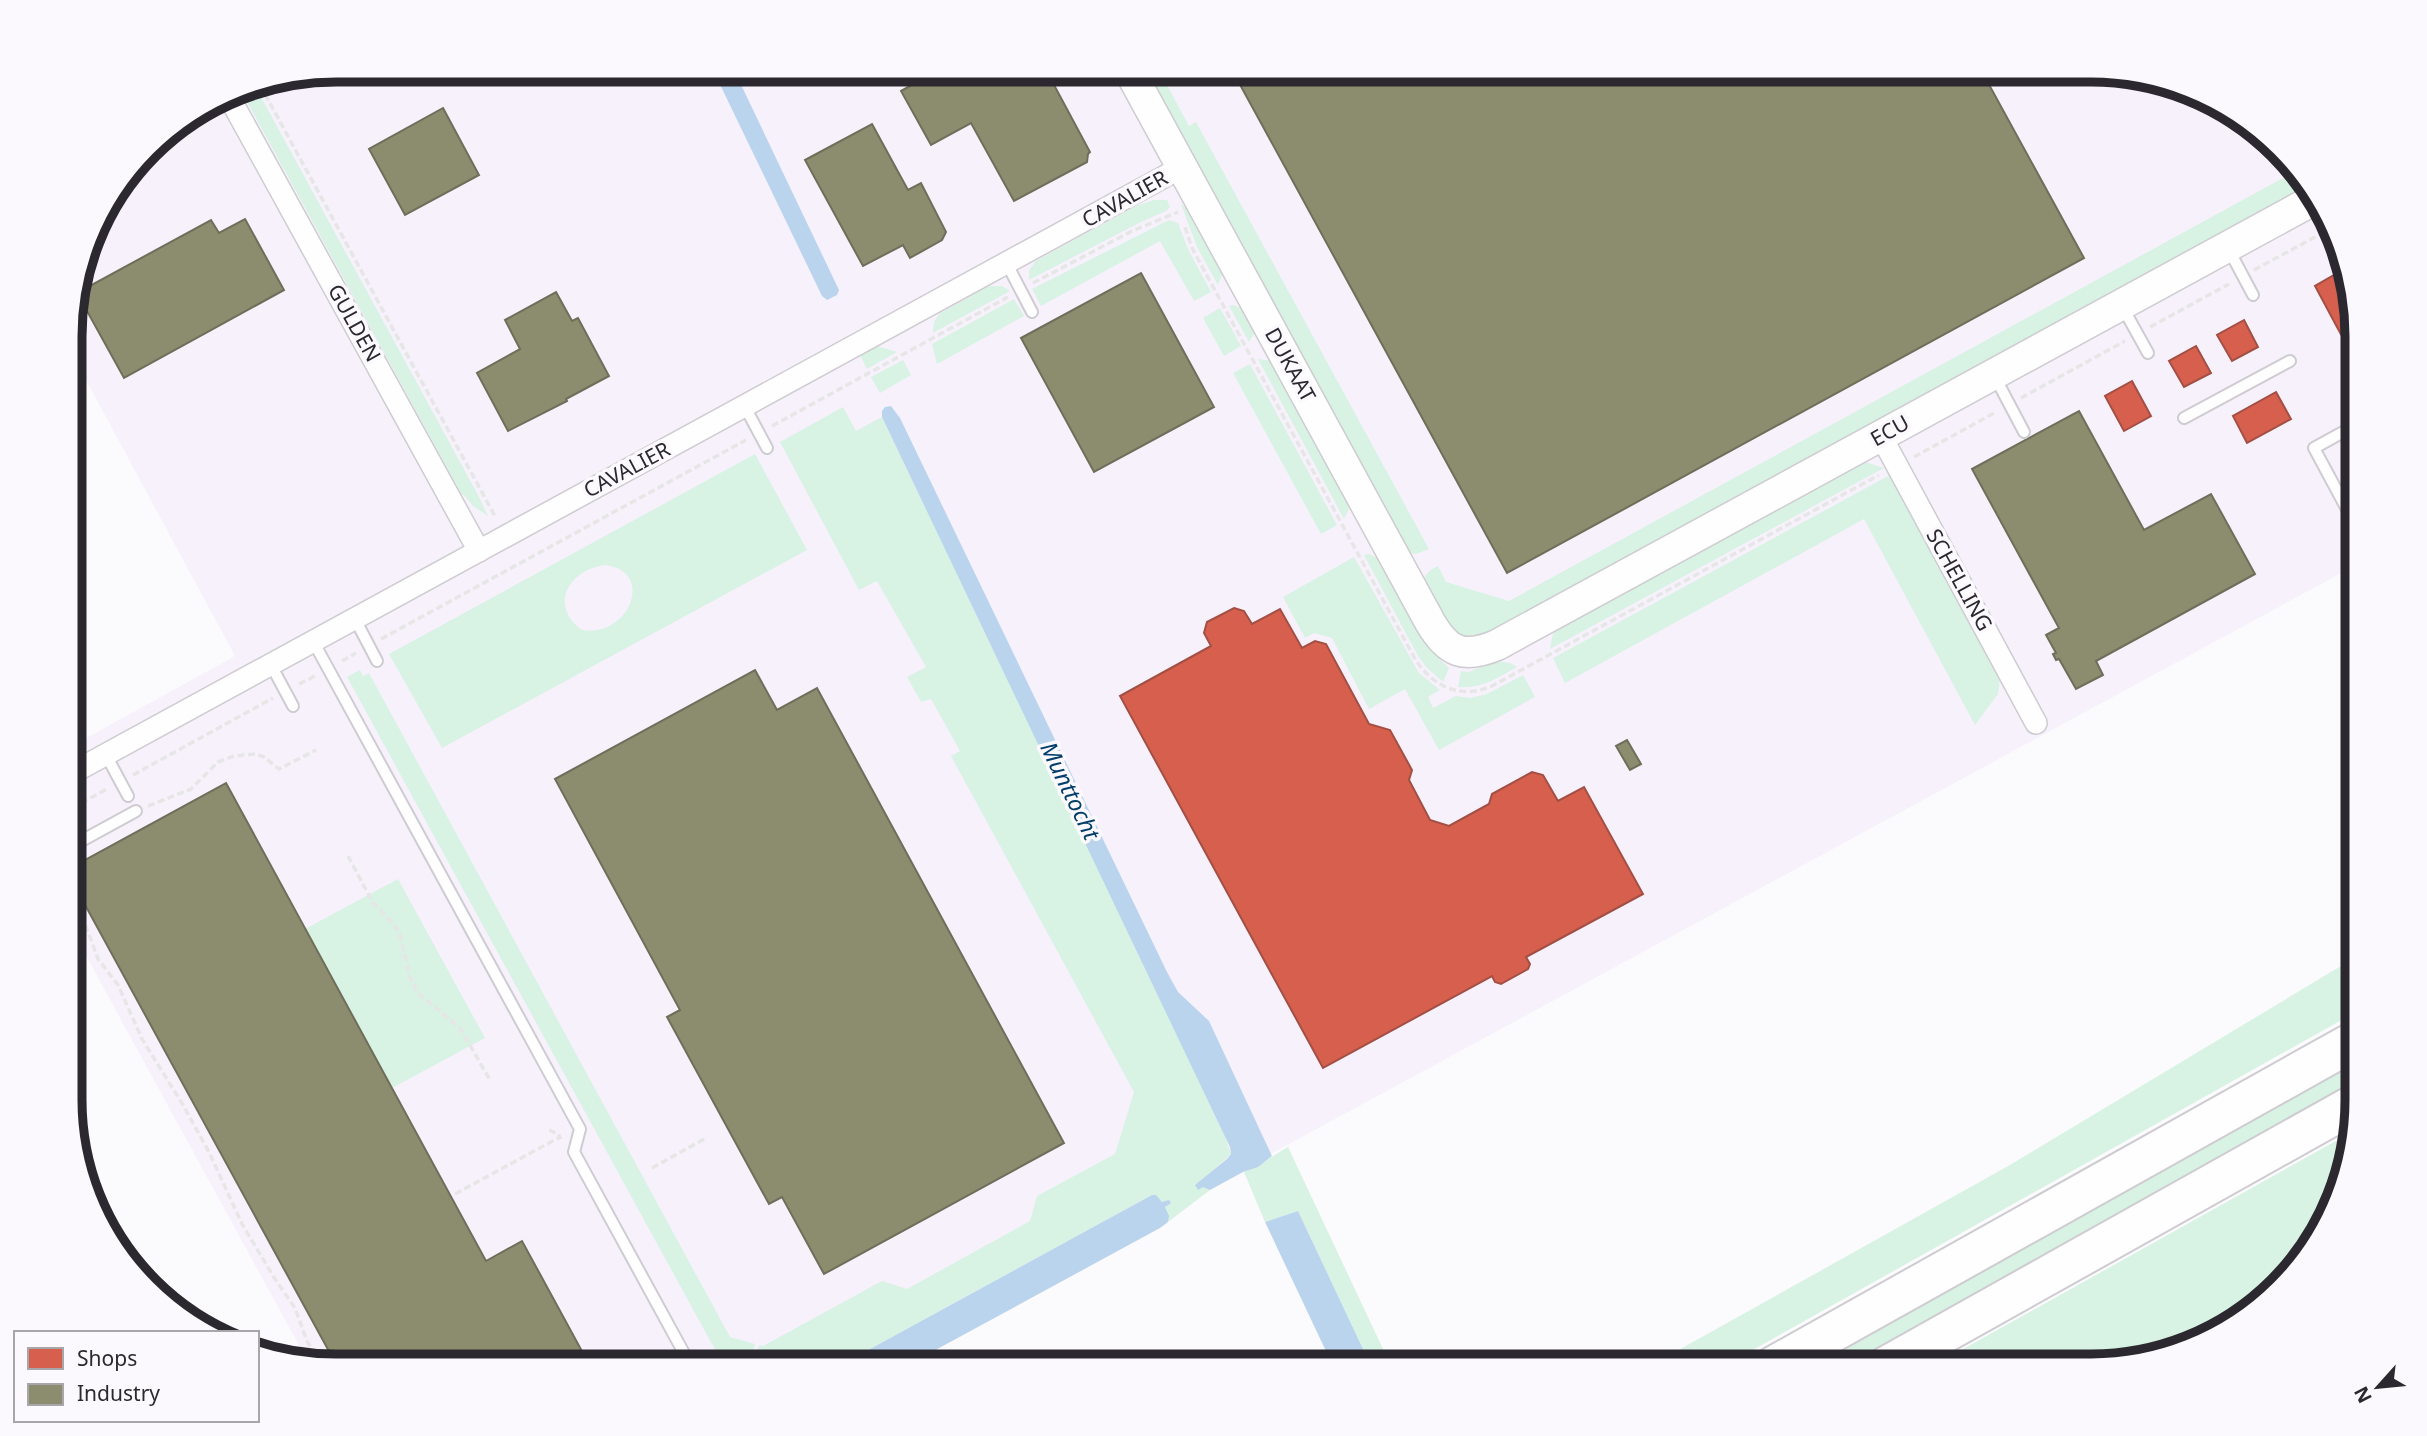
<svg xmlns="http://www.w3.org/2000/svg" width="2427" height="1436" font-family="'Noto Sans',sans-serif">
  <rect width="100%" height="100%" fill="#fbfafc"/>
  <!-- built -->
  <polygon fill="#f7f1fc" points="337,70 2091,70 2160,79 2224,106 2312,189 2343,251 2356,319 2356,565 1254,1163 791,1366 336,1366 308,1362 72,930 72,746 235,656 72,354 72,302 98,218 161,136 235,90"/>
  <!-- green -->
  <g fill="#d8f2e4" fill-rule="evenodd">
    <polygon points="1142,70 1159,70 1189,126 1196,122 1429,549 1416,554 1408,553"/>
    <polygon points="255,86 477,493 488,516 473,506 464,495 462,495 240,89"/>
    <path d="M 2294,172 L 2312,189 L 1494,635 C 1481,637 1469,639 1456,632 C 1448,627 1426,597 1423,587 C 1421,576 1430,570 1438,566 L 1446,582 L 1509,601 Z"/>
    <polygon points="1154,200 1167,200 1170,207 1166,211 1141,222 1029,280 1029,270 1036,261 1136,206"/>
    <polygon points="1181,204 1192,211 1223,272 1218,285 1197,247"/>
    <polygon points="1169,220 1178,223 1188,249 1211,292 1194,301 1160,241 1041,306 1032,289"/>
    <polygon points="989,286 1002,286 1010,291 933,333 934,322 939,314"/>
    <polygon points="1014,299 1024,316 937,364 932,344"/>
    <polygon points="1234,305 1250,313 1255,332 1249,342 1229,306"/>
    <polygon points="1220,308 1241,346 1224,356 1203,318"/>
    <polygon points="877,346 897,352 867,369 860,355"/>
    <polygon points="1258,359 1273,361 1349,494 1350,507 1344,519"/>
    <polygon points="903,360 911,375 880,393 871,377"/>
    <polygon points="1250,364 1337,525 1321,534 1233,373"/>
    <path d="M 843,407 L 856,431 L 882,417 L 1223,1130 L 1231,1154 L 1200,1182 L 1210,1190 L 1168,1222 C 1169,1211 1162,1197 1152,1195 L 839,1366 L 802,1366 L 796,1363 L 786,1366 L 752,1366 L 759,1345 L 763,1346 L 882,1281 L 907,1289 L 1030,1221 L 1037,1196 L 1115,1154 L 1134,1092 L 951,756 L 960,751 L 931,699 L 921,702 L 907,677 L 926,667 L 877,581 L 859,590 L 780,442 Z"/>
    <path d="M 755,454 L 807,550 L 442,748 L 389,654 ZM 605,565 C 656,571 629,638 582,630 C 548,605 569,570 605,565 Z"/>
    <polygon points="1862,461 1884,468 1550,649 1552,637 1557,627"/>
    <polygon points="1890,475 2000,678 1998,694 1975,725 1864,519 1565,683 1553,658"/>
    <polygon points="1369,554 1386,562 1439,659 1449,668 1443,682 1427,668 1418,656 1364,555"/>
    <polygon points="1354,557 1419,673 1440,690 1428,697 1433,708 1456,696 1470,698 1487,694 1523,675 1535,697 1439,750 1405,689 1369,709 1332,638 1314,633 1305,638 1283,597"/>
    <path d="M 1495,661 L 1510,663 L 1517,667 C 1497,678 1482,689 1458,687 L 1461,671 L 1469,672 Z"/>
    <polygon points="360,670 363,676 369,673 730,1337 755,1344 752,1356 742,1353 740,1365 743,1366 724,1366 347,677"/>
    <polygon points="398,879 485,1038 392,1088 305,929"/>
    <polygon points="2356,957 2356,1012 1724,1366 1650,1366 2010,1165"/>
    <polygon points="2356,1055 2356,1087 1856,1366 1803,1366"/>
    <polygon points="2352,1132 2321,1233 2279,1288 2224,1330 2107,1365 1933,1366"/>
    <path d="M 1288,1147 L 1391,1366 L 1371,1366 L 1298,1211 L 1265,1222 L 1244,1172 C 1261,1166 1273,1155 1288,1147 Z"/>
  </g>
  <!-- water -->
  <g fill="#bbd4ed">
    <polygon points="713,70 734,70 839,290 837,295 827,300 822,296"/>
    <polygon points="891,406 900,418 1167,972 1178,992 1209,1021 1272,1156 1258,1167 1243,1172 1210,1190 1203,1187 1198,1190 1195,1185 1227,1159 1231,1154 1230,1147 882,417 882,411 885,407"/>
    <polygon points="1152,1195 1156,1195 1162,1202 1169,1200 1171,1203 1165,1207 1169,1216 1168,1222 1160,1228 906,1366 839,1366"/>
    <polygon points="1298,1211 1371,1366 1333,1366 1265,1222"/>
  </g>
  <!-- shops -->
  <g fill="#d6604d" stroke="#a34f44" stroke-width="2">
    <polygon points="2346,268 2356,319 2356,336 2345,342 2315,286"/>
    <polygon points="2244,320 2258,347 2232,361 2217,335"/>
    <polygon points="2196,346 2211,373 2184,387 2169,361"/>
    <polygon points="2132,381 2151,416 2124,431 2105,396"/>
    <polygon points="2276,392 2291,419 2247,443 2233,416"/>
    <polygon points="1234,608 1244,611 1252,624 1280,609 1302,648 1315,641 1326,644 1369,724 1390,730 1412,770 1409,780 1430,820 1449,826 1489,804 1492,794 1532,772 1543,775 1558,801 1584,787 1643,894 1526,957 1530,964 1528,969 1501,984 1495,982 1492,976 1323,1068 1120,696 1211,646 1204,633 1207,622"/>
  </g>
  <!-- industry -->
  <g fill="#8c8c6e" stroke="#6f6e5b" stroke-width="2">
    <polygon points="939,70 1046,70 1090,152 1088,154 1087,162 1014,201 971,123 931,145 901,91"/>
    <polygon points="1232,70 1981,70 2084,258 1507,573"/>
    <polygon points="443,108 479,175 405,215 369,149"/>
    <polygon points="872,124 908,190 921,183 946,232 942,240 910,258 903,245 863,266 805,160"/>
    <polygon points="245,219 284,290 124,378 77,293 211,220 219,233"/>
    <polygon points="1141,273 1214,407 1094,472 1021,338"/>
    <polygon points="556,292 572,321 578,318 609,376 566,399 567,401 508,431 477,373 520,349 505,320"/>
    <polygon points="2079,411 2144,530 2211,494 2255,574 2096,661 2103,675 2076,689 2059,659 2056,660 2053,654 2056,653 2046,635 2059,628 1972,469"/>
    <polygon points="755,670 777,710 817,688 1064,1143 824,1274 782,1197 769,1204 667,1017 680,1010 555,779"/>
    <polygon points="1627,740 1641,764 1630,770 1616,746"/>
    <polygon points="226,783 486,1261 522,1241 590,1366 337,1366 72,881 72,867"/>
  </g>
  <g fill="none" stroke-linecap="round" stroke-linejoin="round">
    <!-- lane casing -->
    <g stroke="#ceccd1" stroke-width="14">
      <g id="lane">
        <polyline points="2229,250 2253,295"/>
        <polyline points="1007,264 1032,312"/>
        <polyline points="2123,308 2148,353"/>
        <polyline points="1995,377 2024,432"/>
        <polyline points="745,407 767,448"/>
        <polyline points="2184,418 2290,361"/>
        <polyline points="2356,425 2314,448 2356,526"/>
        <polyline points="355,619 377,661"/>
        <polyline points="313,641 580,1129 574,1152 691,1366"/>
        <polyline points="271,665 293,706"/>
        <polyline points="106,755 128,796"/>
        <polyline points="72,846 136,811"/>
      </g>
    </g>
    <!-- street casing -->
    <g stroke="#ceccd1" stroke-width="24">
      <g id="street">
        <polyline points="228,95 479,551"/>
        <polyline points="1881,436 2036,723"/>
        <polyline points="72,773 1182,167"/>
      </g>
    </g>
    <!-- secondary casing -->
    <g stroke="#ceccd1" stroke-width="33">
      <path id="secondary" d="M 1129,70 L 1430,622 C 1448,653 1464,659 1497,645 L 2317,198"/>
    </g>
    <!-- highway casing -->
    <g stroke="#ceccd1" stroke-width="42">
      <g id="highway">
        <polyline points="1773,1366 2356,1040"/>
        <polyline points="1886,1366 2356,1103"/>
      </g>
    </g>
    <!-- path -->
    <g stroke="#e6e6e6" stroke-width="3.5" stroke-dasharray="7 3.5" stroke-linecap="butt">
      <polyline points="260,85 496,518"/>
      <path d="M 1185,227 L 1192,248 L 1414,657 C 1431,686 1460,700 1492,686 L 1879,475"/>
      <polyline points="2254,270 2332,228"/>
      <polyline points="1033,283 1132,231 1178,212"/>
      <polyline points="2150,327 2229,284"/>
      <polyline points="2021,398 2125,341"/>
      <polyline points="772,426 1008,297"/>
      <polyline points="1914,457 1996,412"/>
      <polyline points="381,639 746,440"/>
      <polyline points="342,661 356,653"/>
      <polyline points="299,684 317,675"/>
      <polyline points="133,775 273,698"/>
      <polyline points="148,806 191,789 218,762 234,756 256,754 264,757 279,769 316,750"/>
      <polyline points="72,808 107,789"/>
      <polyline points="348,856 373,903 394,924 400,935 410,977 417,992 460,1028 490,1080"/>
      <polyline points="72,909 85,924 98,959 118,985 142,1039 183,1105 209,1152 242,1224 275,1279 295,1308 307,1341 320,1364"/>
      <polyline points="549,1130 558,1134 561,1139"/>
      <polyline points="652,1168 706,1138"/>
      <polyline points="455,1194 560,1137"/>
    </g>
    <!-- lane -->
    <use href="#lane" stroke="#fefeff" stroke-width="10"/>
    <!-- street -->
    <use href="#street" stroke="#fefeff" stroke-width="21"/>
    <!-- secondary -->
    <use href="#secondary" stroke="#fefeff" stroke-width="30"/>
    <!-- highway -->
    <use href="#highway" stroke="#fefeff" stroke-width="38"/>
  </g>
  <g text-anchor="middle" stroke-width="7" stroke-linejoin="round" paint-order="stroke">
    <!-- street labels -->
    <g font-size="21" fill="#2c2830" stroke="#fbf9fd">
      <text transform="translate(1125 199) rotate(-29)" y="7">CAVALIER</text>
      <text transform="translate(354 323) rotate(61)" y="7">GULDEN</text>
      <text transform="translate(1290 365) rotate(61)" y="7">DUKAAT</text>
      <text transform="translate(1890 431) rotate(-29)" y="7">ECU</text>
      <text transform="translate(627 470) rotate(-28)" y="7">CAVALIER</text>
      <text transform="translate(1959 580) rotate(61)" y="7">SCHELLING</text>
    </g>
    <!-- water labels -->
    <g font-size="23" font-style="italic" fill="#033e6b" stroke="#fbf9fd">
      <text transform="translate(1070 791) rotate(64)" y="8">Munttocht</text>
    </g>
  </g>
  <!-- crop -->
  <path d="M0 0H2427V1436H0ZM336 82H2091A254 254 0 0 1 2345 336V1100A254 254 0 0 1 2091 1354H336A254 254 0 0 1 82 1100V336A254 254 0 0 1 336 82Z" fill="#fbf9fd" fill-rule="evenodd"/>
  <path fill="none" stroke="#2c2830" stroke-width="9" d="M336 82H2091A254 254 0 0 1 2345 336V1100A254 254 0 0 1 2091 1354H336A254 254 0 0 1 82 1100V336A254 254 0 0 1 336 82Z"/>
  <!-- legend -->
  <rect x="14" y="1331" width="245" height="91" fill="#fbf9fd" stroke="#a8a5ab" stroke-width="2"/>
  <rect x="28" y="1348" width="35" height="21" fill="#d6604d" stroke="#a8a5ab" stroke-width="2"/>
  <text x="77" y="1366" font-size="21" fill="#2c2830">Shops</text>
  <rect x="28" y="1384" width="35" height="21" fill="#8c8c6e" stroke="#a8a5ab" stroke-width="2"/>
  <text x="77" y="1401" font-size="21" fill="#2c2830">Industry</text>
  <!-- north arrow -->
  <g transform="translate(2378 1387) rotate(243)" stroke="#fbf9fd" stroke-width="5" paint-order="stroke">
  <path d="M0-5L12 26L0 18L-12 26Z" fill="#2c2830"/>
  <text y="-10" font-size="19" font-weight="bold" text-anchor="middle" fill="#2c2830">N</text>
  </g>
</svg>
